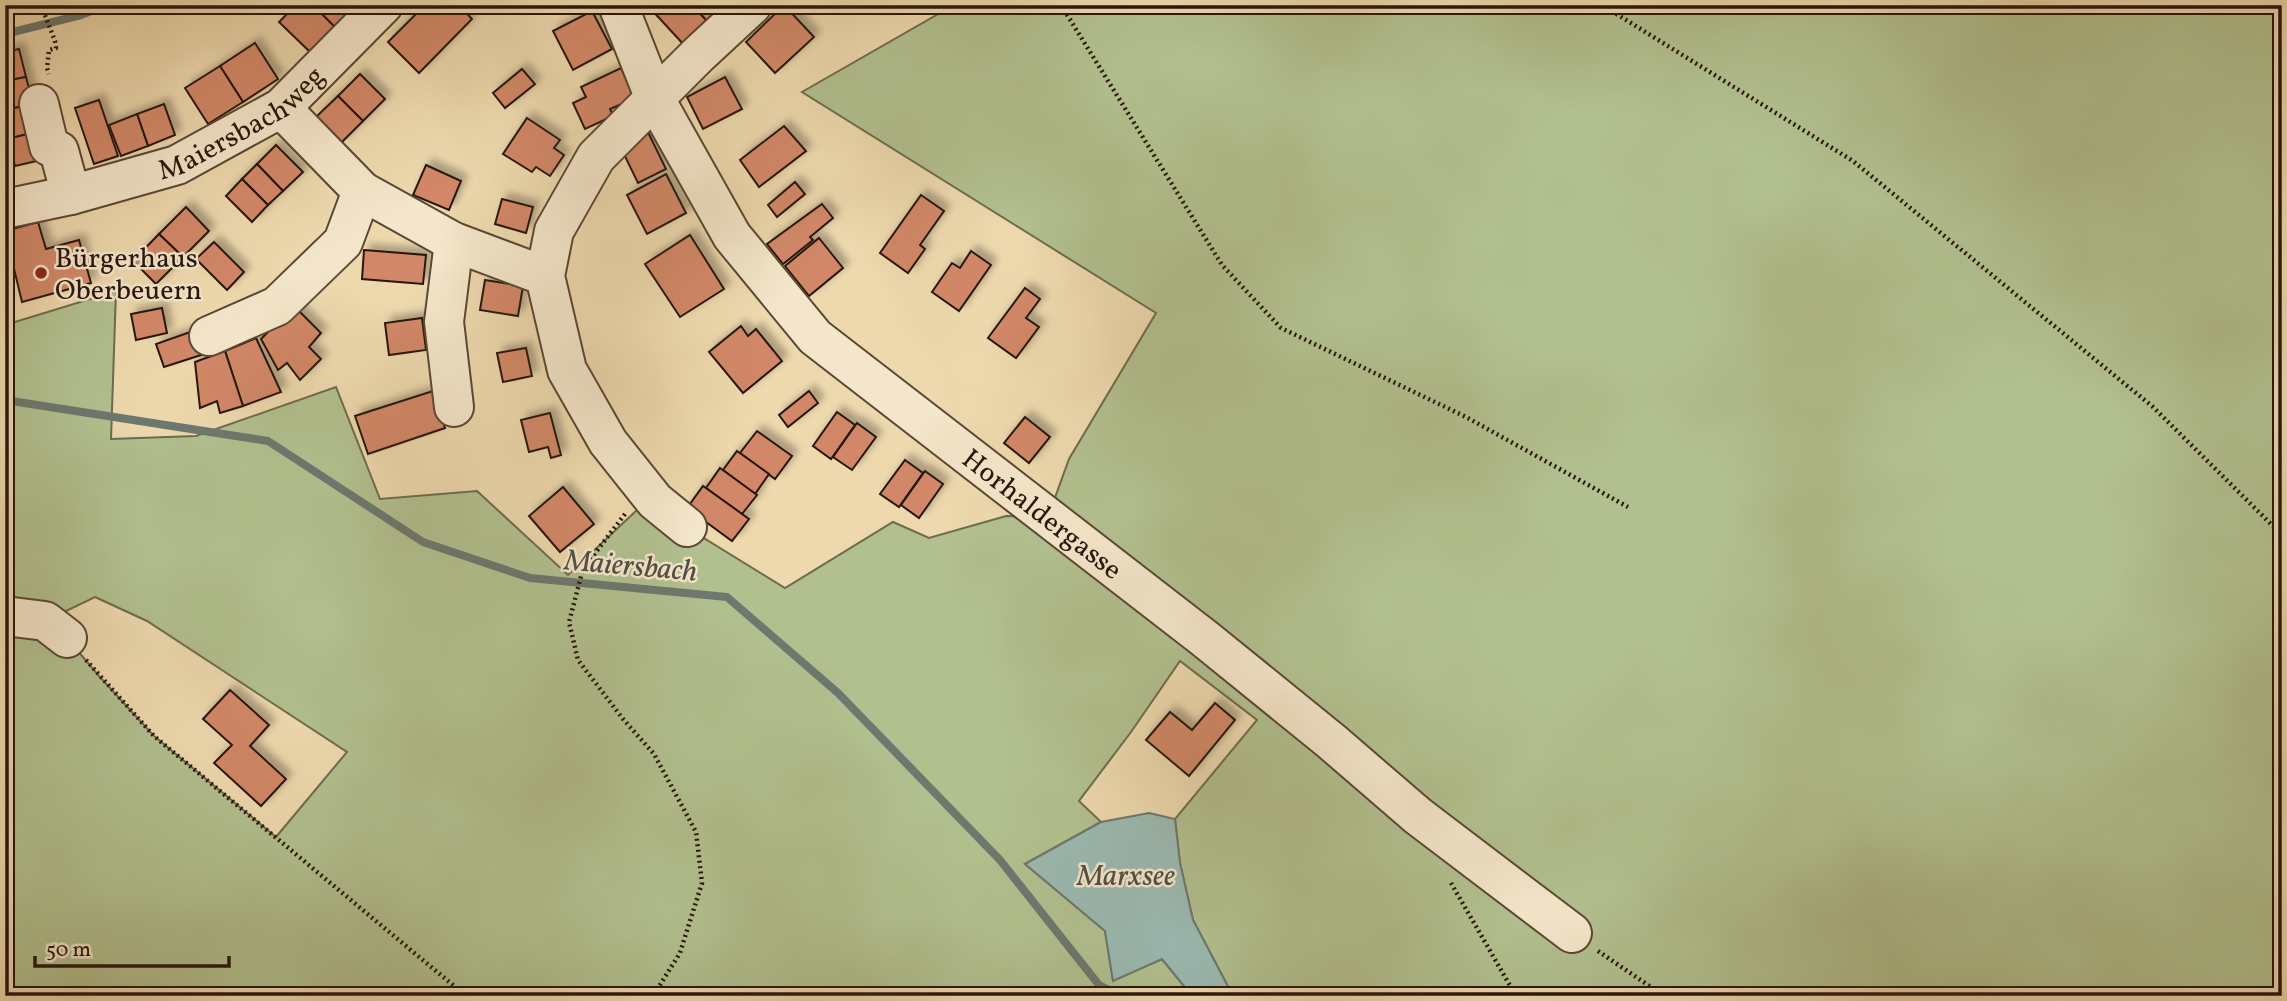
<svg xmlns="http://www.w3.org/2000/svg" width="2287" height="1001" font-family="Vollkorn,serif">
  <defs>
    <filter id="shadow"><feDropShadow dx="6" dy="-6" stdDeviation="3.5" flood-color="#0004"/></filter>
  </defs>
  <rect width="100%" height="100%" fill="#eed9ae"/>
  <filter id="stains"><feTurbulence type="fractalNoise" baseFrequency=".00286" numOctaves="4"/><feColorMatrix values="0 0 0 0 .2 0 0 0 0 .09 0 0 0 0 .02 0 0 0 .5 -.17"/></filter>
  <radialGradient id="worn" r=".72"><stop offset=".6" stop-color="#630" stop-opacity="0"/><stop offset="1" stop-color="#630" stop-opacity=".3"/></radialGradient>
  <!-- green -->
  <path fill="#b2c08f" stroke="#6d6b4e" stroke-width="2" fill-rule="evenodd" d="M 954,5 L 2282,5 L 2282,996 L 1233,996 L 1193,920 L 1180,863 L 1175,819 L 1257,720 L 1180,661 L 1131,732 L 1079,801 L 1101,822 L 1025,864 L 1105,931 L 1113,980 L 1162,959 L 1192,996 L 5,996 L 5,325 L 116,291 L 111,439 L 196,436 L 336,387 L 380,499 L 477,491 L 568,575 L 638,509 L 684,526 L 785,588 L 893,522 L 929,538 L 1006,516 L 1048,517 L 1069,459 L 1156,313 L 802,92 ZM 95,597 L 147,621 L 347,752 L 276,837 L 154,736 L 99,676 L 67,638 L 45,621 Z"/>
  <!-- water -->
  <polygon fill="#9bb9b1" stroke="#6d786f" stroke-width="2" points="1149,813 1175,819 1180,863 1193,920 1233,996 1192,996 1162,959 1113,981 1105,931 1025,864 1101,822"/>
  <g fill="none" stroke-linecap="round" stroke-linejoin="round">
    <!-- stream -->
    <g stroke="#6d786f" stroke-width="8">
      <polyline points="5,34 81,15 107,5"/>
      <polyline points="5,400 268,441 423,542 530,578 727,597 838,693 1000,860 1099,985 1121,996"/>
    </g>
  </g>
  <!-- building -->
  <g fill="#d28868" stroke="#28160c" stroke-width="2" filter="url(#shadow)">
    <polygon points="296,5 313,5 335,27 310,52 279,22"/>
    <polygon points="313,5 356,5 335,27"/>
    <polygon points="425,5 459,5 472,19 419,73 388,42"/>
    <polygon points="651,5 692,5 709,23 685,46 649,7"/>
    <polygon points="692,5 728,5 709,23"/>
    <polygon points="784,5 814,37 775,73 746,42"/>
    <polygon points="592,11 612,49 573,70 553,31"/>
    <polygon points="255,43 278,79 243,102 220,66"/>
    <polygon points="19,49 26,77 5,81 5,52"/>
    <polygon points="220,66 243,102 208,124 185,88"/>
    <polygon points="621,68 635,98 610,109 613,116 585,129 573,103 586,97 581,87"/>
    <polygon points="522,69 535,84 505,108 493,93"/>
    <polygon points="360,74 385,99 363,121 338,96"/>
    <polygon points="26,77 33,104 5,110 5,81"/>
    <polygon points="725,77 742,109 703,129 687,97"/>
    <polygon points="338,96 363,121 341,143 316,117"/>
    <polygon points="99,100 118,156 94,164 75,108"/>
    <polygon points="33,104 39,131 8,139 5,110"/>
    <polygon points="164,104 175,135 148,146 137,114"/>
    <polygon points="137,114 148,146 121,156 109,125"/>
    <polygon points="527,118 560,140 554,148 564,155 550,176 536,167 532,172 503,154"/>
    <polygon points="645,126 666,169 638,183 617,140"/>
    <polygon points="784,126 806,151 759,187 740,160"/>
    <polygon points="39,131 45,159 15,166 8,139"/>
    <polygon points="276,145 303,172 283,191 257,164"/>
    <polygon points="257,164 283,191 268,205 242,179"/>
    <polygon points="426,165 461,181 449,210 413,195"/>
    <polygon points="666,174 686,213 647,234 627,195"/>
    <polygon points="242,179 268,205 252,222 226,196"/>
    <polygon points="795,182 805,194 777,217 768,205"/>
    <polygon points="921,195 944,211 920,245 925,249 908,273 880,253"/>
    <polygon points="502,199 533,207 526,233 495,224"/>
    <polygon points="822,204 833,218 810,237 813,240 783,264 767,244"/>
    <polygon points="186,207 209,231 183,257 159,234"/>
    <polygon points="38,222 46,249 79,240 91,283 22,302 5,231"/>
    <polygon points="159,234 183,257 156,284 133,261"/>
    <polygon points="690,235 724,289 680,317 645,264"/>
    <polygon points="819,238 843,268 809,296 785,266"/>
    <polygon points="214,242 244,272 227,290 196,259"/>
    <polygon points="5,243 15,276 5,278"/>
    <polygon points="364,250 426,255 423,284 362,279"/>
    <polygon points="971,251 991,265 959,311 932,292 952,263 960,268"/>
    <polygon points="485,280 523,286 518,316 480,310"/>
    <polygon points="1025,288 1040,299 1026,318 1039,327 1016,358 988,338"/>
    <polygon points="294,306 321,333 309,347 321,359 300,380 287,363 278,370 261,339"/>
    <polygon points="162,308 167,333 136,340 131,314"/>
    <polygon points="422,318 426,350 389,355 385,323"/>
    <polygon points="741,326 748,336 756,329 782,361 743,393 709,352"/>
    <polygon points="193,331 201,355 164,367 156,344"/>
    <polygon points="256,338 281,392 243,406 225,351"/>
    <polygon points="526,348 532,376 503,382 497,353"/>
    <polygon points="225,351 243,406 220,413 217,401 200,408 195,362"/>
    <polygon points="433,391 445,428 368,454 355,416"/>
    <polygon points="809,391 818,403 788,427 779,415"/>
    <polygon points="837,412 855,425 831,459 813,446"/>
    <polygon points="550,413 561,455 551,458 548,447 529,452 521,420"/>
    <polygon points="1025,417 1050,437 1029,463 1004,443"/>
    <polygon points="857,423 876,437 852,470 833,457"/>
    <polygon points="757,431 792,456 775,479 740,453"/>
    <polygon points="737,451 769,474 755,494 723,470"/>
    <polygon points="905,460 923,473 899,507 880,494"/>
    <polygon points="720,468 757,495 742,514 706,488"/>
    <polygon points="925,471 943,484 919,518 901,505"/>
    <polygon points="703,486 749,519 732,541 687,508"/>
    <polygon points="563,487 594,524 560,552 529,516"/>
    <polygon points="230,690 269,725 250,746 286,779 261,806 214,763 232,745 203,719"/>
    <polygon points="1215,703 1235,720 1189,776 1146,740 1170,712 1192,730"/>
  </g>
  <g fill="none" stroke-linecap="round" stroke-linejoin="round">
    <!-- minor casing -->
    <g stroke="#5a4734" stroke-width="42">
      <g id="minor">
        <path id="s1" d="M 618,5 L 655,99 L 732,236 L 815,337 L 1204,638 L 1331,741 L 1418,816 L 1572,933"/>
        <polyline points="39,104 49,146 59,151 71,195"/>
        <polyline points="281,108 362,191 454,242 545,276"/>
        <path id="s2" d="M 5,209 L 71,195 L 177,165 L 281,108 L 383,5"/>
        <polyline points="454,242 444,322 454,407"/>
        <polyline points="209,336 277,306 343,242 362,191"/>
        <polyline points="687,527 655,501 608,442 567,370 545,276 554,231 596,157 699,54 752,5"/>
        <polyline points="5,616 45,621 67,638"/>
      </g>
    </g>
    <!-- path -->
    <g stroke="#28160c" stroke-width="4.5" stroke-dasharray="2 3.5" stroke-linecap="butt">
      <polyline points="41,5 55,41 56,48 49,50 47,68 49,74"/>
      <polyline points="1061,5 1222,265 1281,328 1466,417 1628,507"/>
      <polyline points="1602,5 1853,161 2153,407 2282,535"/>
      <polyline points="625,514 583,569 569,622 578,660 623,719 654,754 696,832 702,883 680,953 653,996"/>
      <polyline points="86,660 154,736 466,996"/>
      <polyline points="1451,883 1516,996"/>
      <polyline points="1598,951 1664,996"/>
    </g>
    <!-- minor -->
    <use href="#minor" stroke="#f4e6ca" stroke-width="38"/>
  </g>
  <!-- markers -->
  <circle fill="#8f2418" stroke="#f4e6ca" stroke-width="2.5" cx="41" cy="273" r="7"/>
  <g text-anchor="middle" stroke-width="5" stroke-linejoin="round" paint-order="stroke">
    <!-- street labels -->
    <g font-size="28" fill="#28160c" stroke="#f4e6ca">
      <text dy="10" stroke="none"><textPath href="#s2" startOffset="254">Maiersbachweg</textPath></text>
      <text dy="10" stroke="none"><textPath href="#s1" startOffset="677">Horhaldergasse</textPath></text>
    </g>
    <!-- poi labels -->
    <g font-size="28" fill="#28160c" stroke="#f4e6ca" text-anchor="start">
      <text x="55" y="267">Bürgerhaus<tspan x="55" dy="32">Oberbeuern</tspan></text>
    </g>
    <!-- water labels -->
    <g font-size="30" font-style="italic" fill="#504f46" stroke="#f4e6ca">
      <text transform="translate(631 565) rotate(5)" y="10">Maiersbach</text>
      <text x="1126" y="885">Marxsee</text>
    </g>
  </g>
  <!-- margin -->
  <rect width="2287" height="1001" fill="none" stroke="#eed9ae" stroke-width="28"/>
  <rect x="7" y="7" width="2273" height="987" fill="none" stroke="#28160c" stroke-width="3.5"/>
  <rect x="14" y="14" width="2259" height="973" fill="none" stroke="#28160c" stroke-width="2"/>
  <!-- scale -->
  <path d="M35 956v10h194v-10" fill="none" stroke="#28160c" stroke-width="3.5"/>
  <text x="46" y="956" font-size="21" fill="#28160c" stroke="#f4e6ca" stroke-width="5" paint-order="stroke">50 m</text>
  <rect width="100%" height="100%" filter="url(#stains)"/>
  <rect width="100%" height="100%" fill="url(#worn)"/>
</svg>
